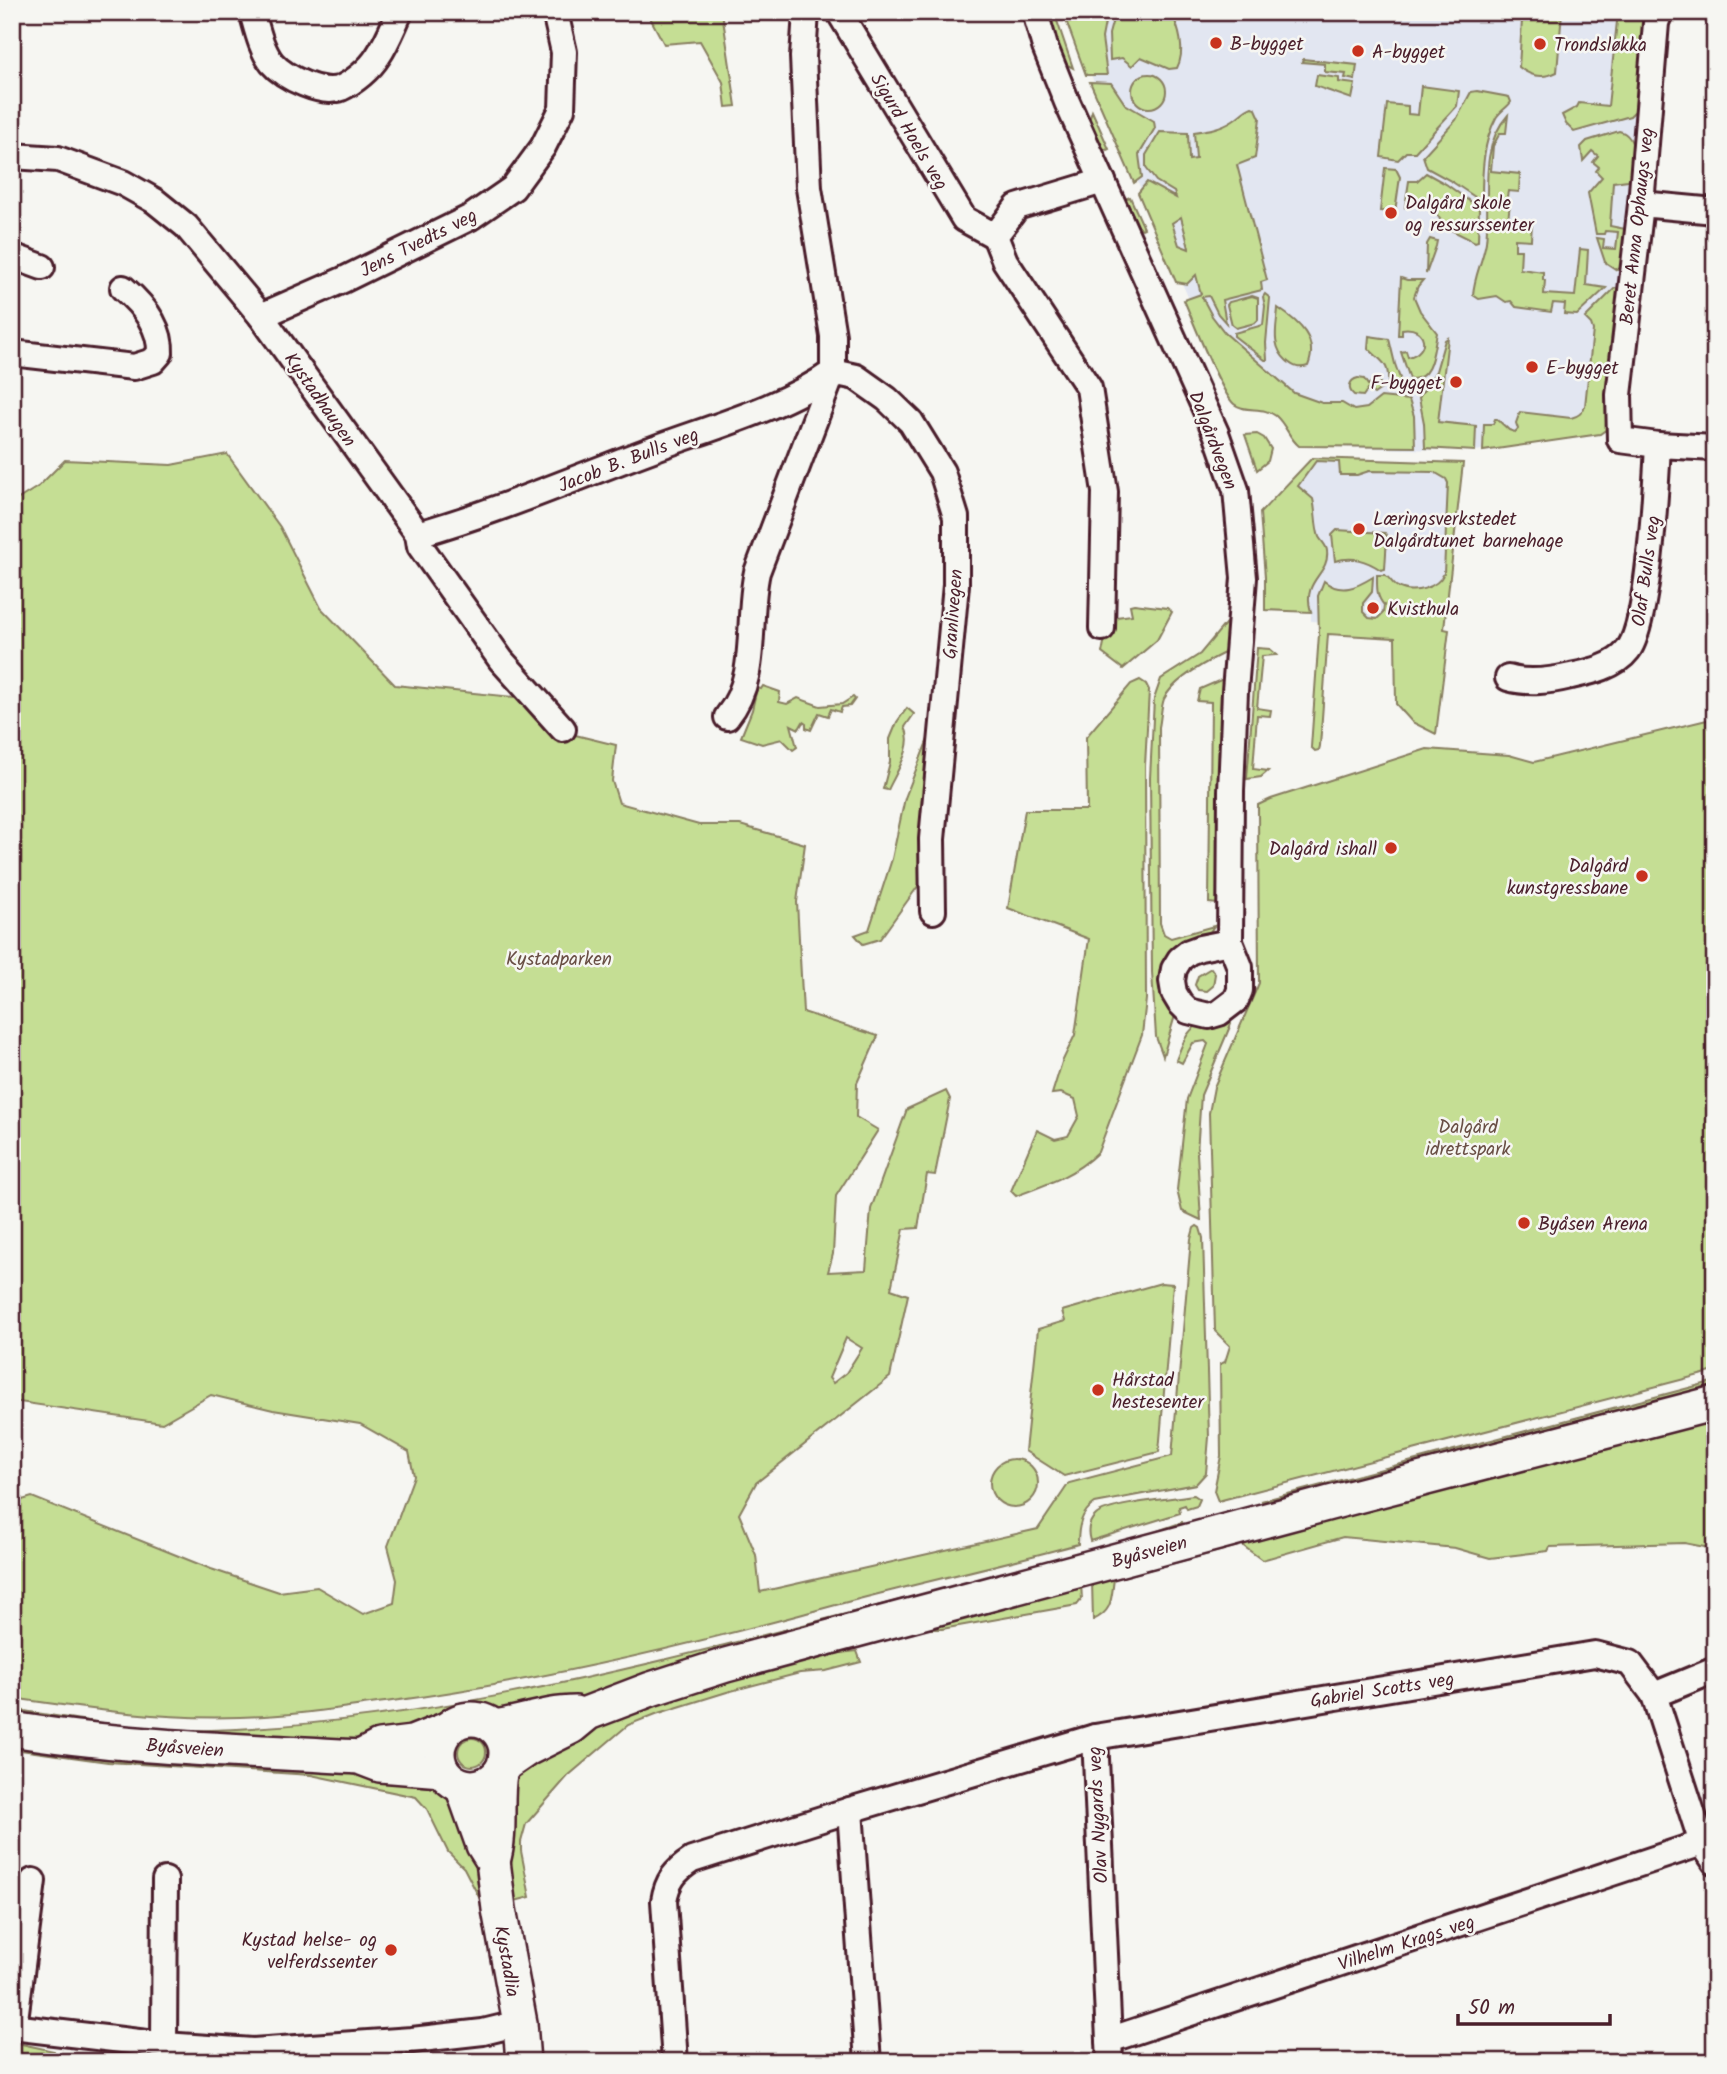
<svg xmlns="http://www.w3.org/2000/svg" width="1727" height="2074" font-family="Kalam,sans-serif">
  <rect width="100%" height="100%" fill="#f6f6f2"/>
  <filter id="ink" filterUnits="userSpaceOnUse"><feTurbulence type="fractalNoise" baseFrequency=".0143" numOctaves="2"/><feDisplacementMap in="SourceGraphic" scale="14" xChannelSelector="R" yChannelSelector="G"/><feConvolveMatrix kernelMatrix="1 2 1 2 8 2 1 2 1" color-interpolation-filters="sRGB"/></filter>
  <g filter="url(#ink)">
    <!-- built -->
    <g fill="#e2e6f1">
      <polygon points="1067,12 1645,12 1636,161 1606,430 1475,451 1299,446 1295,443 1285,425 1273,413 1234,402 1087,66"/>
      <polygon points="1312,458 1463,463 1444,630 1311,621 1311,612 1265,610 1265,577 1260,513"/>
    </g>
    <!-- green -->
    <g fill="#c5de94" stroke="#887e60" stroke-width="2" fill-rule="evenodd">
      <polygon points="647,12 722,12 736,106 726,107 723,82 700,41 664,44"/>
      <polygon points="1044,12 1054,12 1073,68 1062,62"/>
      <polygon points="1063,12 1107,12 1102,38 1107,75 1086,75"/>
      <path d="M 1115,12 L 1171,12 C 1179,28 1186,51 1177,68 L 1169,69 L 1141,57 L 1132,66 L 1122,58 L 1110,60 L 1109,34 Z"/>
      <path d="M 1509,12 L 1562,12 L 1557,72 C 1543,79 1531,77 1519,67 L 1522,20 L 1516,20 Z"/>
      <polygon points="1618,12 1648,12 1640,106 1630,116 1574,132 1566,124 1562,115 1577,107 1579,103 1608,106"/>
      <polygon points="1303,59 1357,65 1355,80 1345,78 1346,74 1325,72 1325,64 1302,62"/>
      <circle cx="1149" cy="91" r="17"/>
      <polygon points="1317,75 1339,78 1339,82 1355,84 1352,99 1315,86"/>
      <polygon points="1090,82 1111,83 1125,104 1154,121 1155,128 1139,155 1142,177 1134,183"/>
      <polygon points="1421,86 1459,91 1457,106 1415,152 1406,152 1398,160 1381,157 1387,104 1408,106 1408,114 1418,115"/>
      <path d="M 1477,91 L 1509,97 L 1511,102 C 1507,108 1500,111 1496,118 C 1483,142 1482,172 1482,198 L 1478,199 L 1451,181 L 1427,168 L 1423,156 L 1456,120 L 1471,92 Z"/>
      <path d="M 1252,107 L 1256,109 L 1260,118 L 1255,158 L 1237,165 L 1267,280 L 1261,282 L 1262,290 L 1222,300 L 1226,323 L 1218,314 L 1209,296 L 1202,297 L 1212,316 L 1225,333 L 1294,393 L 1322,403 L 1342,403 L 1354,410 L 1367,408 L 1381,397 L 1409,400 L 1414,416 L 1415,447 L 1299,446 C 1289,438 1286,425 1276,416 C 1264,406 1245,413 1234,404 C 1221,393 1193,321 1184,300 L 1201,294 L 1196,275 L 1187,284 L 1176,282 L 1138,193 L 1147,182 L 1176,198 L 1174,192 L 1156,181 L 1146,168 L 1146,155 L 1160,132 L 1188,133 L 1189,160 L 1196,159 L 1194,132 C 1208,130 1221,128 1233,120 C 1240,116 1244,110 1252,107 ZM 1181,217 L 1189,248 L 1189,249 L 1179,245 L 1172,223 Z"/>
      <polygon points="1092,111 1109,149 1107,150 1098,146 1088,124"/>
      <path d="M 1508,115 L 1506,133 L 1500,133 L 1493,146 L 1491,171 L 1520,174 L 1519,192 L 1508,191 L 1506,202 L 1510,202 L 1508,221 L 1532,223 L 1531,240 L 1515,239 L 1515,250 L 1521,250 L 1520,269 L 1543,272 L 1543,280 L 1545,280 L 1544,294 L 1575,296 L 1580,249 L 1588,250 L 1586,285 L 1606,288 L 1577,315 L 1564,314 L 1565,304 L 1553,303 L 1551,312 L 1516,307 L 1511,301 L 1506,302 L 1497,296 L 1479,299 L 1473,295 C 1474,277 1483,260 1486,242 C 1491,201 1477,149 1508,115 Z"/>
      <path d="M 1619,131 C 1638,135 1638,169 1628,180 L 1613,182 L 1610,226 L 1625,229 L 1628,232 L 1625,265 L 1617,270 L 1605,262 L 1597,238 L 1604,239 L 1603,248 L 1616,249 L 1618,232 L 1605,231 L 1604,234 L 1596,234 L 1588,193 L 1602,177 L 1596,171 L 1599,167 L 1593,162 L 1598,156 L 1592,151 L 1583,161 L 1581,147 L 1587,141 Z"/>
      <polygon points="1385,168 1396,169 1400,177 1395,212 1380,211"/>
      <polygon points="1426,173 1446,184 1479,208 1478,241 1475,242 1445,227 1436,213 1423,202 1405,207 1409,181 1417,181"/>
      <polygon points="1130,197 1144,228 1142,229 1132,224 1122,200"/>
      <polygon points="1430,239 1437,241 1436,246 1426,274 1427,244"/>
      <path d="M 1401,278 L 1407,280 L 1423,280 L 1418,286 L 1414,297 L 1420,311 L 1437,333 C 1433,349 1433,381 1410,379 L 1401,352 L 1406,351 L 1408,357 C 1431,352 1427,325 1402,329 L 1402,335 L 1398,335 Z"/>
      <path d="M 1615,288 L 1620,289 L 1607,429 L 1600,434 L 1483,451 L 1484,424 L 1493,424 L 1495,419 L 1497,419 L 1509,430 L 1515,432 L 1518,429 L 1516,423 L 1520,412 L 1571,418 C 1579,416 1582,413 1585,406 L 1593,330 L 1591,324 L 1585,318 Z"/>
      <polygon points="1265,294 1270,298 1266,343 1267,360 1265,360 1234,336 1234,333 1263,325 1265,306 1263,297"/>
      <polygon points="1252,296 1258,298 1258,320 1255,323 1236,328 1232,325 1227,305 1229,302"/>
      <path d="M 1278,308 C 1299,322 1319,339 1308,366 C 1299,369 1294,367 1287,361 C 1270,346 1277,327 1278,308 Z"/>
      <path d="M 1369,336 L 1389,339 L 1395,364 L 1404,390 L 1388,386 C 1390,362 1382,363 1368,348 Z"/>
      <polygon points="1448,338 1438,422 1476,426 1475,451 1425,448 1424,423 1419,398 1436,371 1445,340"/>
      <path d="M 1358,378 L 1364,379 L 1368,385 L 1373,381 L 1380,383 L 1381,389 L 1374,394 L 1368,389 L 1363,396 L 1354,395 C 1347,389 1349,380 1358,378 Z"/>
      <polygon points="1257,434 1264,438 1271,449 1268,461 1257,470 1245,435"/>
      <path d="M 227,454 L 280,527 L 321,608 L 395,685 L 524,698 L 543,727 L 616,745 L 612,781 L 619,803 L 699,825 L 740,825 L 805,844 L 797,902 L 803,1012 L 878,1036 L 857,1083 L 856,1117 L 878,1130 L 836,1196 L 833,1254 L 828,1272 L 866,1270 L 871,1209 L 907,1109 L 946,1091 L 950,1099 L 935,1175 L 927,1174 L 918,1228 L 904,1229 L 891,1289 L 908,1295 L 890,1377 L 756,1483 L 739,1514 L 756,1555 L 760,1592 L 1038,1529 L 1069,1483 L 1172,1456 L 1191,1239 L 1194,1228 L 1197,1226 L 1200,1228 L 1203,1238 L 1209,1437 L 1206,1473 L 1196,1484 L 1095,1503 C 1081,1512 1078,1527 1078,1544 C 987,1569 894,1588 803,1614 C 667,1651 532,1682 392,1701 C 342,1708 291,1716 240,1717 C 164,1720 88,1709 12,1698 L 12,1503 L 32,1497 L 211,1569 L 279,1592 L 317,1587 L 363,1614 L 394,1603 L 397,1580 L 388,1546 L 414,1476 L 409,1452 L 360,1424 L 273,1410 L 211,1395 L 162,1423 L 12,1401 L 12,503 L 39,486 L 65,460 L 171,465 ZM 846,1338 L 862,1348 L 846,1373 L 833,1383 L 829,1378 Z"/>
      <path d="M 1312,458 L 1463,463 L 1444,629 L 1449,630 L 1436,734 L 1412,722 L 1396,704 L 1395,638 L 1328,634 L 1320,746 L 1319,750 L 1315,751 L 1311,747 L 1319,634 L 1318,596 L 1324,581 C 1341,595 1357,587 1373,577 L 1372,592 L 1363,603 L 1363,612 L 1369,618 L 1377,619 L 1383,613 L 1384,605 C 1376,596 1377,587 1377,575 L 1385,575 C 1390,578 1393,585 1398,587 C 1413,595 1438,588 1444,573 L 1448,483 L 1446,479 L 1434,472 L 1369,471 L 1357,475 L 1340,475 L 1339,462 L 1316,461 L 1298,486 L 1313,499 C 1316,511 1315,526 1319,537 C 1322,542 1327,546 1327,551 C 1330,575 1301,579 1311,612 L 1265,610 L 1265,577 L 1260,513 Z"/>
      <path d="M 1337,530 L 1385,533 L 1387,537 L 1385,569 L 1381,570 C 1366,560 1353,556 1335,561 L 1332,535 Z"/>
      <polygon points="1134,604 1167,608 1172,612 1157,640 1123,669 1102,653 1109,618 1132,615 1130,605"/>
      <path d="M 1230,618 L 1226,652 C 1208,661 1173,680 1164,699 C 1161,707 1161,718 1159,727 L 1160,923 L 1164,934 L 1171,938 L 1214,926 L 1207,936 L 1180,952 L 1176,1012 L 1163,1056 L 1156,1037 L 1152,972 L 1150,778 L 1154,699 L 1161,679 L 1200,654 Z"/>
      <polygon points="1257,648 1270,649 1277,655 1262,656 1257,708 1271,710 1270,716 1257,715 1253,769 1268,771 1261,777 1247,779"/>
      <polygon points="1223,679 1218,794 1218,904 1209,903 1211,702 1197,701 1200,689"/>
      <path d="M 1140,680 L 1146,684 L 1149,690 L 1145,766 L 1146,999 L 1142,1035 L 1098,1152 C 1075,1175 1046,1185 1016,1196 L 1011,1191 L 1037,1130 L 1055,1139 L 1068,1136 L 1079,1116 L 1075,1099 L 1061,1093 L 1052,1094 L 1062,1062 L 1075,1035 L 1089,939 L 1008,908 L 1025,810 L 1087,810 L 1086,737 L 1131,684 Z"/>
      <polygon points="763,686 780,692 779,702 787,704 798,698 820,706 842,704 853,697 855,699 850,706 842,707 840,712 831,709 828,716 819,713 811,730 806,728 806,724 803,722 799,729 791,725 797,747 793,750 782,739 762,744 741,737 752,710 757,688 761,689"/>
      <path d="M 907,708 L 914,714 L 905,727 C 915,746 896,772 888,790 L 883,789 L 890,762 L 890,739 L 897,722 Z"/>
      <polygon points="1715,718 1715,1371 1218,1501 1214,1491 1221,1456 1220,1364 1225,1362 1230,1346 1215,1331 1209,1113 1214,1087 1259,983 1258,805 1271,799 1427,749 1509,755 1534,762"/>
      <polygon points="935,721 926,875 880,939 863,944 855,935 869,930 892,859 905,798"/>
      <polygon points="1211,968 1215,974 1213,986 1207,991 1198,990 1195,985 1198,976"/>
      <path d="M 1230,1017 L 1231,1024 L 1201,1095 L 1197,1153 L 1201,1220 L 1182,1211 L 1177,1190 L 1187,1099 L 1208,1044 L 1205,1041 L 1193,1043 L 1182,1063 L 1176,1060 C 1190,1023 1193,1024 1230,1017 Z"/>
      <polygon points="1161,1283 1173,1284 1159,1452 1064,1476 1025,1451 1038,1329 1065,1321 1062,1311"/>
      <polygon points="1715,1381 1715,1389 1304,1497 1261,1501"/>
      <path d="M 1715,1416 L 1715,1549 L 1684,1543 L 1550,1547 L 1548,1551 L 1490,1558 L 1455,1548 L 1343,1537 L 1262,1560 L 1242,1545 L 1114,1579 C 1111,1599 1113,1611 1093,1620 L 1092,1581 Z"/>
      <circle cx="1014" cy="1483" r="24"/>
      <path d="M 1194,1495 L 1200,1499 L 1197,1506 L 1187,1509 L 1185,1505 L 1179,1507 L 1180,1513 L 1090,1541 C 1087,1531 1088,1522 1096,1515 C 1107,1504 1175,1498 1194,1495 Z"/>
      <path d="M 1183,1522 L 1153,1538 L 568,1702 L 509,1713 L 478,1705 L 457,1707 L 431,1722 L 355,1741 L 320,1742 L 12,1718 L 12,1709 C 76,1719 146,1732 211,1730 C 414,1723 612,1674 807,1624 C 914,1596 1022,1570 1129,1541 Z"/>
      <polygon points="1081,1584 1082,1599 1077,1605 942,1629 929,1629 957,1615"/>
      <polygon points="857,1651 861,1662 826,1671 800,1673 727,1692 656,1714 628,1725 568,1776 526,1824 521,1842 521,1851 530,1897 511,1902 508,1868 515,1778 521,1768 530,1759 636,1707 797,1658"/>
      <circle cx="472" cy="1752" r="14"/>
      <polygon points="12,1741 312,1767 434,1788 452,1798 475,1854 485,1903 482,1903 464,1868 448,1852 427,1809 416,1797 311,1775 108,1762 12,1749"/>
      <polygon points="12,2042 54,2051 55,2062 12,2062"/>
    </g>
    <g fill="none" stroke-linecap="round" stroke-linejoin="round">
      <!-- street casing -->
      <g stroke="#4a1f2b" stroke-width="30">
        <g id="street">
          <path d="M 252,12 C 257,29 261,49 272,63 C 284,77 322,96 341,88 C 354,82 370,69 378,56 C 387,43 393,27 400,12"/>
          <polyline points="839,12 964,219 995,236"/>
          <polyline points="1035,12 1045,47 1067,102 1216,433 1236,490 1244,578 1235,691 1231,791 1230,942 1240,967 1240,990 1236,1000 1219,1013 1209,1016 1188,1011 1180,1003 1174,993 1172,981 1174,969 1180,959 1189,952 1200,948 1230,942"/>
          <polyline points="1660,12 1656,23 1641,204 1619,395 1620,440 1658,445 1715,448"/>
          <polyline points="12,156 58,159 123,183 155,201 186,226 261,316 418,534 420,546 501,660 563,729"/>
          <polyline points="1641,204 1715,211"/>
          <polyline points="12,256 42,267"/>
          <polyline points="261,316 343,280 471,217 513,188 543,147 562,109 564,52 555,12"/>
          <path d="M 12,353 L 134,367 L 153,361 L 160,353 C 161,327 142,304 123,288"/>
          <polyline points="833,372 856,377 887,399 911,422 942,472 956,517 956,585 932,839 933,911"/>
          <path d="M 418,534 C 496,512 570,480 645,452 C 705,429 782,409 833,372"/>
          <polyline points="1102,628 1105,492 1089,388 1005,261 995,236 1017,207 1103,181"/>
          <path d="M 1508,678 C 1529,684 1550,681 1571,676 C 1590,672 1615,667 1628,650 C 1649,623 1656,485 1658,445"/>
          <path d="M 727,717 C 760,677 746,620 757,572 L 833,372 L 833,336 L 809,188 L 803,57 L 806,12"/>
          <polyline points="1715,1670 1654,1695 1702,1843 1715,1862"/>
          <polyline points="1095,1737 1595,1654 1630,1663 1654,1695"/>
          <polyline points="850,1810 868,2062"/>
          <polyline points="12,2027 164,2045 253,2051 412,2040 483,2032 520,2023"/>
          <polyline points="14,2027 33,1881"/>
          <polyline points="1109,2040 1702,1843"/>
          <polyline points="164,2045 165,1880"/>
          <path d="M 675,2062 L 664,1901 C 667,1881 675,1871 692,1860 L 850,1810 L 1095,1737 L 1110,2062"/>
        </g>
      </g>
      <!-- secondary casing -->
      <g stroke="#4a1f2b" stroke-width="38">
        <g id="secondary">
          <circle cx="472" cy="1753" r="34"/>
          <path d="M 495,1727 C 522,1723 548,1713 575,1713"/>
          <path d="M 12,1729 C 127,1748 243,1750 359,1757 L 380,1765 L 442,1770"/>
          <polyline points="364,1755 379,1747 412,1743 447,1729"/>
          <polyline points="505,1764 527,1749 571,1727 588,1713 651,1689 726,1665 1330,1503 1715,1403"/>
          <polyline points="462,1786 483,1845 493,1861 499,1909 520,2023 523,2062"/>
          <path d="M 493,1861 C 502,1832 495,1803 500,1773"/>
        </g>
      </g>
      <!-- street -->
      <use href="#street" stroke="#f6f6f2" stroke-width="24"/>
      <!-- secondary -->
      <use href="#secondary" stroke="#f6f6f2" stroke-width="33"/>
    </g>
  </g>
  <!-- markers -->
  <g fill="#c8321e" stroke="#f6f6f2" stroke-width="2.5">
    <circle cx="1216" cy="43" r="7"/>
    <circle cx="1540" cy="44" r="7"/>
    <circle cx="1358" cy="51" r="7"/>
    <circle cx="1391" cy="213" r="7"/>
    <circle cx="1532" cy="367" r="7"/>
    <circle cx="1456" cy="382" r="7"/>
    <circle cx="1359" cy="529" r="7"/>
    <circle cx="1373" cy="608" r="7"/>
    <circle cx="1391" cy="848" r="7"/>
    <circle cx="1642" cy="876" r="7"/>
    <circle cx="1524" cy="1223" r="7"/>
    <circle cx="1098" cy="1390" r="7"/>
    <circle cx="391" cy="1950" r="7"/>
  </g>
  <g text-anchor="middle" stroke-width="5" stroke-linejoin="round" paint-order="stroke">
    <!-- poi labels -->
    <g font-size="19" fill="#4a1f2b" stroke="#f6f6f2" text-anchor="start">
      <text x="1230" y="50">B-bygget</text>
      <text x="1554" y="51">Trondsløkka</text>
      <text x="1372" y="58">A-bygget</text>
      <text x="1405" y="209">Dalgård skole<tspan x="1405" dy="22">og ressurssenter</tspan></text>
      <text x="1546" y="374">E-bygget</text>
      <text x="1442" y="389" text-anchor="end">F-bygget</text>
      <text x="1373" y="525">Læringsverkstedet<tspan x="1373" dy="22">Dalgårdtunet barnehage</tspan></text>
      <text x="1387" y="615">Kvisthula</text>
      <text x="1377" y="855" text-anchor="end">Dalgård ishall</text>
      <text x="1628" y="872" text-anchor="end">Dalgård<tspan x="1628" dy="22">kunstgressbane</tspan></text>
      <text x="1538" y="1230">Byåsen Arena</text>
      <text x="1112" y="1386">Hårstad<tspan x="1112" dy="22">hestesenter</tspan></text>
      <text x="377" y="1946" text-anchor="end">Kystad helse- og<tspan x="377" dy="22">velferdssenter</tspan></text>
    </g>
    <!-- street labels -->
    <g font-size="19" fill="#4a1f2b" stroke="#f6f6f2">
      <text transform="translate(910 131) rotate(59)" y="7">Sigurd Hoels veg</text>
      <text transform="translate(1636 226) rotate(-84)" y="7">Beret Anna Ophaugs veg</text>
      <text transform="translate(418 242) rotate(-27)" y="7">Jens Tvedts veg</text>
      <text transform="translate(321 399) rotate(55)" y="7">Kystadhaugen</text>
      <text transform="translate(1214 440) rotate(69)" y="7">Dalgårdvegen</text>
      <text transform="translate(628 459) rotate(-21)" y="7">Jacob B. Bulls veg</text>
      <text transform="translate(1645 571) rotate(-82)" y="7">Olaf Bulls veg</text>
      <text transform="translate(952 614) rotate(-86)" y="7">Granlivegen</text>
      <text transform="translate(1149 1551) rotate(-15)" y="7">Byåsveien</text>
      <text transform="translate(1382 1689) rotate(-9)" y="7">Gabriel Scotts veg</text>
      <text transform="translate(185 1747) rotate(4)" y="7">Byåsveien</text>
      <text transform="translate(1097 1815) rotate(-93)" y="7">Olav Nygards veg</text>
      <text transform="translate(1406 1942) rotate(-18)" y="7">Vilhelm Krags veg</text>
      <text transform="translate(508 1961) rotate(80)" y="7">Kystadlia</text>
    </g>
    <!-- park labels -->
    <g font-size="19" fill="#694f45" stroke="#f6f6f2">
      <text x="559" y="965">Kystadparken</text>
      <text x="1468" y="1133">Dalgård<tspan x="1468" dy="22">idrettspark</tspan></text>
    </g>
  </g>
  <!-- margin -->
  <rect width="1727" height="2074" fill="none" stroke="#f6f6f2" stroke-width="42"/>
  <rect x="21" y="21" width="1685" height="2032" fill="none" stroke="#4a1f2b" stroke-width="2.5" filter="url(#ink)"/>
  <!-- scale -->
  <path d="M1458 2014v10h152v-10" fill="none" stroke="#4a1f2b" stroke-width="3.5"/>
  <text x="1468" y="2014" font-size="21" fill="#4a1f2b" stroke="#f6f6f2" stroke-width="5" paint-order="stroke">50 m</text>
</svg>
